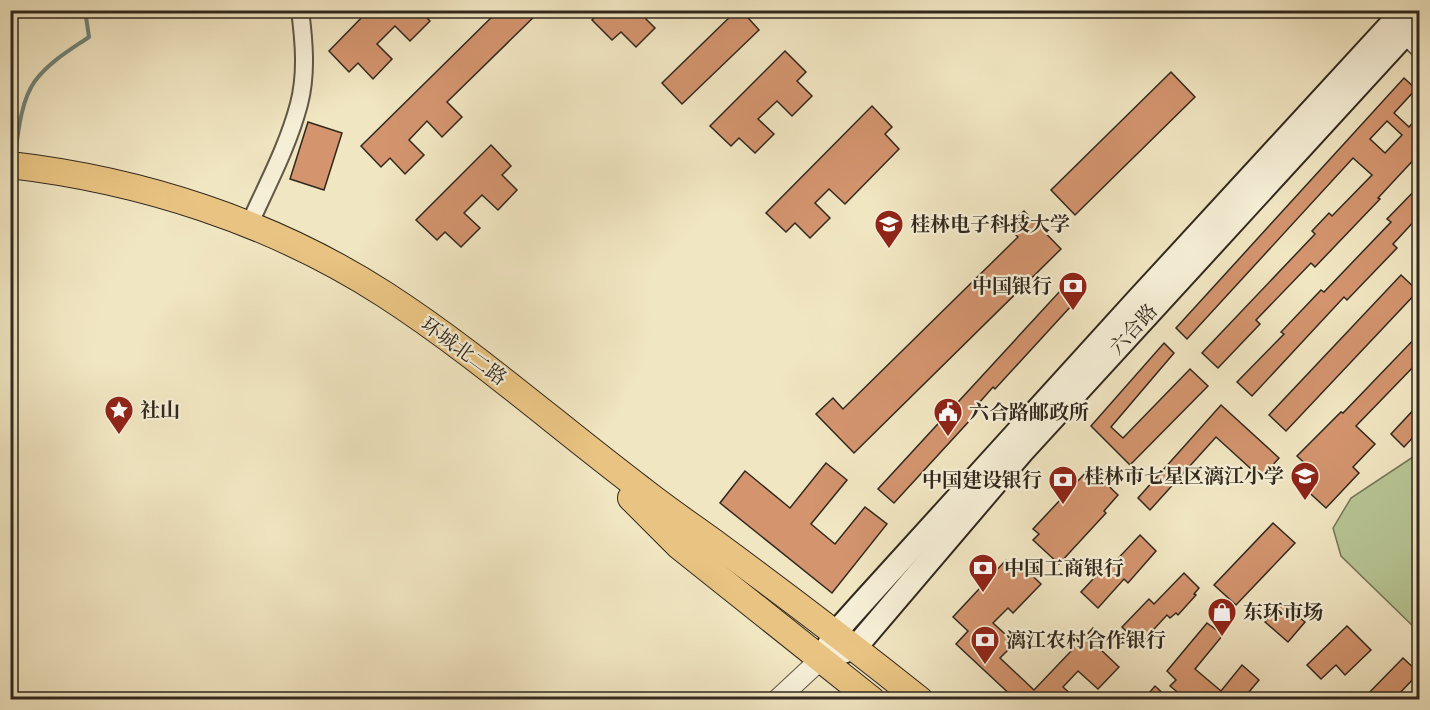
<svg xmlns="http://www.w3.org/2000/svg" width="1430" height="710" font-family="'Libre Bodoni','Noto Serif SC',serif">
  <rect width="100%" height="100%" fill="#f1e6c2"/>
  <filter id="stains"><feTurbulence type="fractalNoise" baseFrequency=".00333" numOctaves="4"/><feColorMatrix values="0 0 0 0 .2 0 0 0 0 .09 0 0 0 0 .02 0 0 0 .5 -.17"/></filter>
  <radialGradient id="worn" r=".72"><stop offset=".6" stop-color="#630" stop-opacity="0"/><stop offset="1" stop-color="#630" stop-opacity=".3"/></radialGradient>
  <!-- green -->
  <polygon fill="#b8c695" stroke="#74775a" stroke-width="1.5" points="1419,453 1419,632 1341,556 1333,528 1351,498"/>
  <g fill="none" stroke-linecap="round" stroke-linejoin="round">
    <!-- stream -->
    <g stroke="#718378" stroke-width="4">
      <path d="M 15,157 C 18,133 21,100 35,81 C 49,62 70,50 89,37 L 85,10"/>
      <polyline points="10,185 12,173"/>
    </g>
  </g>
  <!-- building -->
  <g fill="#d3946e" stroke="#31281e" stroke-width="1.5" fill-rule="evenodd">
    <polygon points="369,10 419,10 430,21 410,41 395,26 377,44 392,59 373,79 358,63 349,72 329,51"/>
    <polygon points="499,10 541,10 447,102 462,117 442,137 427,121 409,140 424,155 405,174 390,158 381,167 361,146"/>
    <polygon points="601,10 637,10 655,28 636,47 621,32 612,40 592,20"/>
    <polygon points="737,10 741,10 759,30 682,104 662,83"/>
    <polygon points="785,51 806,72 797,81 812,96 792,116 777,101 758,119 774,134 755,153 739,138 731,146 710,126"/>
    <polygon points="1171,72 1195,97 1075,215 1051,190"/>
    <path d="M 1404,78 L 1416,89 L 1394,113 L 1409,127 L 1419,116 L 1419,143 L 1414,149 L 1419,154 L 1378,198 L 1380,199 L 1315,267 L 1311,263 L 1256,320 L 1260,324 L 1218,368 L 1202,353 L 1315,234 L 1312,231 L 1329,213 L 1332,216 L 1372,175 L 1353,158 L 1187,339 L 1176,328 ZM 1387,121 L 1402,135 L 1385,153 L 1370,139 Z"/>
    <polygon points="872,106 892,127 885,134 899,149 845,204 829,189 815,203 830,218 810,238 795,223 786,232 766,213"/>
    <polygon points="308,122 342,133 324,190 290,179"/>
    <polygon points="491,145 511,166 502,175 517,190 498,210 482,195 464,213 480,228 461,247 445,232 437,240 416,220"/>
    <polygon points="1419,186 1419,216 1393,244 1397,248 1347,300 1344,297 1252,396 1237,382 1284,334 1281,332 1321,290 1324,292 1391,222 1387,219"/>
    <polygon points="1024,211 1061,249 854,453 816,414 833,398 843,409 1018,237 1007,226"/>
    <polygon points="1401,275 1418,291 1286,431 1269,415"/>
    <polygon points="1073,277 1082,286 1068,301 1072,305 995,389 993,387 979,403 983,406 894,503 878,489"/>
    <polygon points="1419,334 1419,361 1356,426 1375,444 1353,467 1359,473 1326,508 1301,485 1314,472 1297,456 1341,412 1343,413"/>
    <polygon points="1164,343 1174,353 1111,427 1123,438 1190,369 1208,386 1130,465 1091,426"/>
    <polygon points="1419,404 1419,431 1404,447 1391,434"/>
    <polygon points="1221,405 1279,458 1261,478 1216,437 1150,510 1138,498"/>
    <polygon points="826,463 847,480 811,524 835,544 865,507 887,524 832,593 720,503 745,471 790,508"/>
    <polygon points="1090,468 1118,495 1104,511 1106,513 1059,564 1033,540 1039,534 1033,529"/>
    <polygon points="1273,523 1295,543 1236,605 1214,585"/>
    <polygon points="1140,535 1156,551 1128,583 1124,579 1098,608 1081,592 1108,563 1111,566"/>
    <polygon points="1006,560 1011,565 1016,560 1041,584 1013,613 1008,608 993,623 1015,643 1000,658 1034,690 1093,628 1106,640 1099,648 1119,667 1098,689 1078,671 1063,687 1076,699 1015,699 956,644 968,631 953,617"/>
    <polygon points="1184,573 1199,588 1194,594 1196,595 1178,615 1176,613 1170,618 1167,615 1144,640 1142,638 1138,643 1122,627 1149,599 1154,604"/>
    <polygon points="1281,602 1305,622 1288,642 1265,622"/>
    <polygon points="1207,623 1223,635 1195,669 1221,691 1242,665 1259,680 1243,699 1186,699 1170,686 1176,680 1167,671"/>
    <polygon points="1347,626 1371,650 1345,675 1336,665 1321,679 1307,665"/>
    <polygon points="1403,658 1419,673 1394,699 1363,699"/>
    <polygon points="1155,686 1169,699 1144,699"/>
  </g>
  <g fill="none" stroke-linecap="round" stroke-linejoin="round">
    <!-- service casing -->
    <g stroke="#615847" stroke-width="11">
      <polyline id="service" points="1403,39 1420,56"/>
    </g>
    <!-- minor casing -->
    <g stroke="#615847" stroke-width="20">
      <path id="minor" d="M 249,225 C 267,185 288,146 299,104 C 307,73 304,41 300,10"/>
    </g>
    <!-- tertiary casing -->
    <g stroke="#615847" stroke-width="22">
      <polyline id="tertiary" points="777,700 821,659"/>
    </g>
    <!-- secondary casing -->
    <g stroke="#31281e" stroke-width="26">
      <g id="secondary">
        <polyline points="827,648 836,632 862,603 1139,298 1404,10"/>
        <polyline points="821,659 855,648 1022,452 1420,18"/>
      </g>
    </g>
    <!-- primary casing -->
    <g stroke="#31281e" stroke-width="28">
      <g id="primary">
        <path d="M 10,165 C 141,180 272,222 384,294 C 474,352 555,424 641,489 C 666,509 693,527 719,546 C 787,596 854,647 920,700"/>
        <polyline points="631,498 679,546 872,700"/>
      </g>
    </g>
    <!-- service -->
    <use href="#service" stroke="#f6efd7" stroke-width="8"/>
    <!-- minor -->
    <use href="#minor" stroke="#f6efd7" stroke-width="16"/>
    <!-- tertiary -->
    <use href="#tertiary" stroke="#f6efd7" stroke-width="20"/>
    <!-- secondary -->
    <use href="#secondary" stroke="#f6efd7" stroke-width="22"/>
    <!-- primary -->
    <use href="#primary" stroke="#e8c381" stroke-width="26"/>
  </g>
  <!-- icons -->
  <defs>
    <g id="university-pin" transform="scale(1.5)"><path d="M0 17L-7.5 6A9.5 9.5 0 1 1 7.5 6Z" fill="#8f2418" stroke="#f6efd7"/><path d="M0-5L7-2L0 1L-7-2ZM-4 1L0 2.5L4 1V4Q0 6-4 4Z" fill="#fff"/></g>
    <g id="bank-pin" transform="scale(1.5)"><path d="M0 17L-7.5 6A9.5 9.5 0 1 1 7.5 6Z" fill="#8f2418" stroke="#f6efd7"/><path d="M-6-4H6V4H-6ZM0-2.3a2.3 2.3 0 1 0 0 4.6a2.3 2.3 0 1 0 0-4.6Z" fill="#fff"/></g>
    <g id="sight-pin" transform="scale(1.5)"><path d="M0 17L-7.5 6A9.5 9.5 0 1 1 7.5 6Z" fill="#8f2418" stroke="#f6efd7"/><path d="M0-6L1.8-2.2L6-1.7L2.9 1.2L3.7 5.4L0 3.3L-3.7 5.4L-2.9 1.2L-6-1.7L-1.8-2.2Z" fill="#fff"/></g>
    <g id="civic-pin" transform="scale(1.5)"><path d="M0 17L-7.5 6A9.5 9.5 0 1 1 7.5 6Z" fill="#8f2418" stroke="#f6efd7"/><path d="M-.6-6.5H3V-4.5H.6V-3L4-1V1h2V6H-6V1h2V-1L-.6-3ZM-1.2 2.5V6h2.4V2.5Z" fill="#fff"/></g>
    <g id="school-pin" transform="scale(1.5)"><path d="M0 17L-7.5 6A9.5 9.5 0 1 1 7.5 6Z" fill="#8f2418" stroke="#f6efd7"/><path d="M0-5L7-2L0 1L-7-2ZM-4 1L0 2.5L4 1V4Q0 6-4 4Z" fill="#fff"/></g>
    <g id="shop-pin" transform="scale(1.5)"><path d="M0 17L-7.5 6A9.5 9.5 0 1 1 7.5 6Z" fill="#8f2418" stroke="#f6efd7"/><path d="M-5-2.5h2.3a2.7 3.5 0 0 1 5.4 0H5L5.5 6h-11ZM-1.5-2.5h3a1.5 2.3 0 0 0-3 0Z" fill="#fff"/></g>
  </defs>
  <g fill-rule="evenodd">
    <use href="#university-pin" x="889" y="224"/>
    <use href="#bank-pin" x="1073" y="286"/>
    <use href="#sight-pin" x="119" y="410"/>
    <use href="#civic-pin" x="948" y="412"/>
    <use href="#school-pin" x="1305" y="476"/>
    <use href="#bank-pin" x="1063" y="480"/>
    <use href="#bank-pin" x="983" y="568"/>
    <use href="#shop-pin" x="1222" y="612"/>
    <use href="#bank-pin" x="985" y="640"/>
  </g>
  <g text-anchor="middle" stroke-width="4.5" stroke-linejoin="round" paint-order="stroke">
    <!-- poi labels -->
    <g font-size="20" font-weight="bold" fill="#31281e" stroke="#f6efd7" text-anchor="start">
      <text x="910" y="231">桂林电子科技大学</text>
      <text x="1052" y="293" text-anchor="end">中国银行</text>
      <text x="140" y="417">社山</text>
      <text x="969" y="419">六合路邮政所</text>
      <text x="1284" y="483" text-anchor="end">桂林市七星区漓江小学</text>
      <text x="1042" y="487" text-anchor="end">中国建设银行</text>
      <text x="1004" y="575">中国工商银行</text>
      <text x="1243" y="619">东环市场</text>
      <text x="1006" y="647">漓江农村合作银行</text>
    </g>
    <!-- street labels -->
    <g font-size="20" fill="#31281e" stroke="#f6efd7">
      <text transform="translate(1133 329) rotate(-48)" y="7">六合路</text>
      <text transform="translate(464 351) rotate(36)" y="7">环城北二路</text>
    </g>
  </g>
  <!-- margin -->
  <rect width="1430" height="710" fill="none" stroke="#f1e6c2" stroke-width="36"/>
  <rect x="12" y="12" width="1406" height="686" fill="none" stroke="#31281e" stroke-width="3"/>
  <rect x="18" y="18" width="1394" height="674" fill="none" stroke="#31281e" stroke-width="1.5"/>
  <rect width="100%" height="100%" filter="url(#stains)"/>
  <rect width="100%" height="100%" fill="url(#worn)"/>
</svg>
